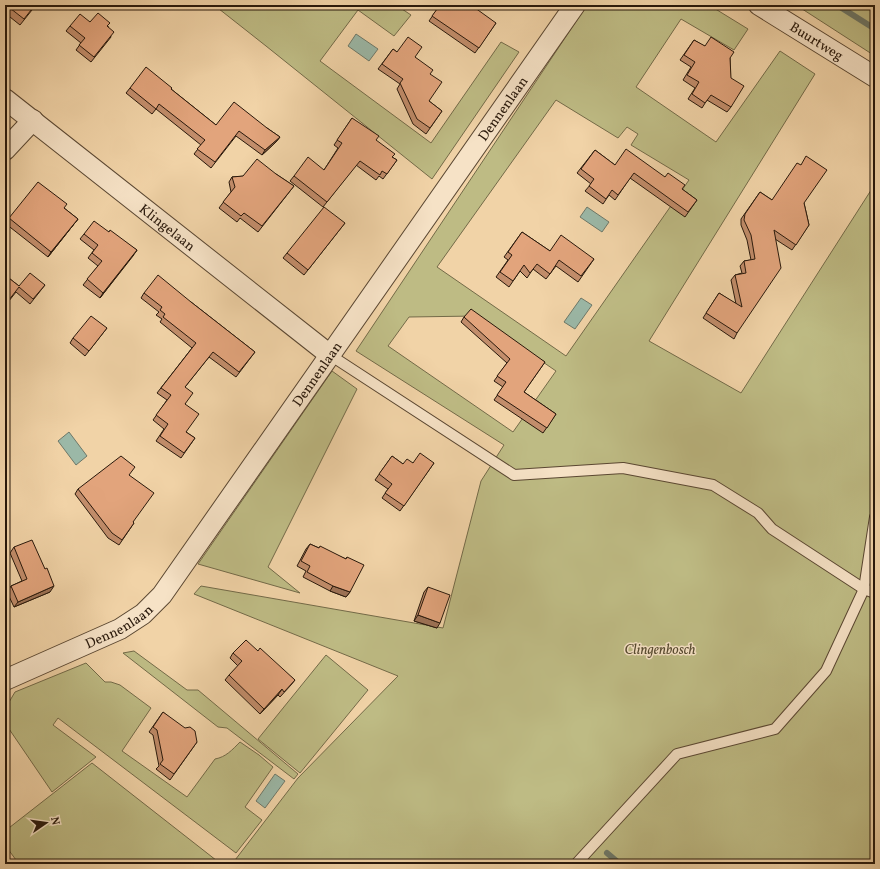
<svg xmlns="http://www.w3.org/2000/svg" width="880" height="869" font-family="Vollkorn,serif">
  <rect width="100%" height="100%" fill="#f1d3a7"/>
  <filter id="stains"><feTurbulence type="fractalNoise" baseFrequency=".005" numOctaves="4"/><feColorMatrix values="0 0 0 0 .2 0 0 0 0 .09 0 0 0 0 .02 0 0 0 .5 -.17"/></filter>
  <radialGradient id="worn" r=".72"><stop offset=".6" stop-color="#630" stop-opacity="0"/><stop offset="1" stop-color="#630" stop-opacity=".3"/></radialGradient>
  <!-- green -->
  <g fill="#bebb84" stroke="#736a48" fill-rule="evenodd">
    <polygon points="214,5 396,5 411,15 394,36 358,10 320,61 431,143 501,42 519,52 432,179 266,46"/>
    <path d="M 587,5 L 709,5 L 748,29 L 734,50 L 681,19 L 636,87 L 716,142 L 780,51 L 815,74 L 649,341 L 741,393 L 875,184 L 875,864 L 232,864 L 298,778 L 398,676 L 194,594 L 201,586 L 443,628 L 481,481 L 504,445 L 356,351 ZM 556,100 L 618,138 L 627,127 L 638,134 L 631,145 L 689,180 L 566,356 L 437,267 ZM 476,316 L 556,371 L 513,432 L 388,346 L 409,317 Z"/>
    <polygon points="796,5 875,5 875,56"/>
    <polygon points="332,371 357,389 268,567 300,593 198,564"/>
    <polygon points="134,651 187,690 198,690 298,774 294,779 227,728 218,727 123,653"/>
    <polygon points="326,655 368,690 300,773 258,739"/>
    <path d="M 86,663 L 105,682 L 111,682 L 120,685 L 151,708 L 122,751 L 187,797 L 215,759 C 226,757 232,750 240,742 L 259,755 L 273,767 L 245,807 L 262,820 L 236,853 L 58,718 L 53,725 L 96,757 L 52,792 L 5,723 L 5,709 L 15,692 Z"/>
    <polygon points="92,763 221,864 19,864 5,845 5,831"/>
  </g>
  <!-- water -->
  <g fill="#9bb8a7" stroke="#6d7869">
    <polygon points="356,34 378,49 369,61 348,46"/>
    <polygon points="587,207 609,222 602,232 580,217"/>
    <polygon points="581,298 592,305 575,329 564,322"/>
    <polygon points="69,432 87,456 76,465 58,441"/>
    <polygon points="275,774 285,781 265,808 256,801"/>
  </g>
  <g fill="none" stroke-linecap="round" stroke-linejoin="round">
    <!-- stream -->
    <g stroke="#6d7869" stroke-width="6">
      <polyline points="837,5 875,29"/>
      <polyline points="607,853 620,864"/>
    </g>
    <!-- lane casing -->
    <g stroke="#5a4732" stroke-width="12">
      <g id="lane">
        <polyline points="330,355 514,475 623,468 713,485 758,513 772,529 864,589 875,593"/>
        <polyline points="576,864 677,754 775,729 826,671 864,589 875,517"/>
      </g>
    </g>
    <!-- street casing -->
    <g stroke="#5a4732" stroke-width="22">
      <g id="street">
        <path id="s1" d="M 759,5 L 875,77"/>
        <path id="s2" d="M 5,99 L 330,355"/>
        <polyline points="5,150 33,120"/>
        <path id="s3" d="M 5,680 L 120,629 L 143,614 L 162,595 L 575,5"/>
      </g>
    </g>
    <!-- lane -->
    <use href="#lane" stroke="#f6e2c6" stroke-width="10"/>
    <!-- street -->
    <use href="#street" stroke="#f6e2c6" stroke-width="20"/>
  </g>
  <!-- wall -->
  <g fill="#c28d6b" stroke="#28180b">
    <polygon points="5,5 36,5 20,25 5,13"/>
    <polygon points="440,5 496,23 475,53 429,21"/>
    <polygon points="90,22 108,26 111,37 91,62 76,50 81,43 66,31 70,26"/>
    <polygon points="694,40 704,46 730,58 731,107 727,112 707,100 702,108 688,99 695,88 683,80 691,67 680,60"/>
    <polygon points="393,49 397,52 415,57 430,74 429,101 442,111 426,134 413,124 397,89 400,84 378,69"/>
    <polygon points="130,88 171,89 216,125 267,128 280,137 276,142 262,155 236,136 211,168 194,154 201,145 156,109 152,114 126,93"/>
    <polygon points="352,118 392,157 397,160 383,179 379,176 376,180 356,165 323,207 290,181 294,176 324,170 338,148 334,145"/>
    <polygon points="595,150 615,165 682,189 697,200 685,217 630,178 615,200 609,195 603,204 585,191 591,184 577,173"/>
    <polygon points="276,174 294,186 258,232 240,218 237,222 219,208 231,192 229,182 232,177"/>
    <polygon points="760,192 772,200 804,203 809,225 792,250 775,239 737,333 734,339 703,318 719,293 736,304 731,280 735,275 742,273 740,266 744,261 751,260 747,240 741,225 741,219"/>
    <polygon points="64,208 78,219 48,257 6,224 9,218"/>
    <polygon points="345,223 304,275 283,258 287,253"/>
    <polygon points="109,232 137,250 100,298 83,285 98,266 88,258 94,250 80,239 84,234"/>
    <polygon points="522,232 550,251 594,259 578,282 556,266 546,279 533,269 527,278 520,271 509,287 496,277 508,260 504,257"/>
    <polygon points="5,275 19,286 45,285 30,304 16,292 5,306"/>
    <polygon points="144,293 191,302 255,352 236,377 209,357 185,387 186,432 195,438 181,458 156,441 164,429 153,420 167,400 157,393 192,348 160,322 162,319 156,315 159,312 141,298"/>
    <polygon points="464,317 545,362 524,392 556,414 543,433 494,400 503,387 494,381 507,363 461,322"/>
    <polygon points="107,328 85,356 70,343 73,338"/>
    <polygon points="392,456 403,464 413,463 434,463 400,511 382,498 388,489 375,480"/>
    <polygon points="129,475 133,522 134,523 119,545 108,538 75,494 78,489"/>
    <polygon points="310,544 319,548 346,559 347,557 350,592 346,597 330,591 303,577 306,571 297,566 306,549"/>
    <polygon points="14,547 45,569 50,592 14,607 7,592 11,586 22,581 10,553"/>
    <polygon points="428,587 437,628 414,621 424,592"/>
    <polygon points="258,651 295,680 291,685 280,697 278,695 260,714 225,680 229,675 238,666 230,658 233,653"/>
    <polygon points="163,712 197,742 170,780 156,769 159,766 153,735 149,732"/>
  </g>
  <!-- shaded-wall -->
  <g fill="#9e7357" stroke="#28180b">
    <polygon points="280,137 276,142 262,155 265,150"/>
    <polygon points="78,219 74,224 48,257 51,252"/>
    <polygon points="137,250 133,256 100,298 103,293"/>
    <polygon points="54,586 50,592 14,607 18,602"/>
    <polygon points="333,586 350,592 346,597 330,591"/>
    <polygon points="418,615 440,623 437,628 414,621"/>
    <polygon points="282,689 278,695 260,714 264,709"/>
  </g>
  <!-- building -->
  <g fill="#e2a47c" stroke="#28180b">
    <polygon points="6,5 35,5 24,19"/>
    <polygon points="440,5 471,5 496,23 479,48 432,16"/>
    <polygon points="98,13 110,23 107,26 114,32 94,57 79,45 85,38 70,26 80,14 90,22"/>
    <polygon points="408,37 422,47 415,57 433,70 430,74 442,82 429,101 442,111 430,128 417,119 400,83 403,79 382,64 393,49 397,52"/>
    <polygon points="711,37 734,52 730,58 731,78 744,86 731,107 711,95 705,103 692,94 699,82 687,75 695,62 684,55 694,40 705,46"/>
    <polygon points="146,67 172,88 171,89 216,125 234,102 267,128 280,137 265,150 239,131 215,162 197,149 205,140 159,104 156,109 130,88"/>
    <polygon points="352,118 379,136 376,140 395,154 392,157 397,160 387,174 382,171 380,175 360,161 327,202 294,176 308,157 324,170 342,143 337,140"/>
    <polygon points="626,149 665,177 668,173 685,185 682,189 697,200 688,212 634,173 618,195 612,190 606,199 589,186 594,179 581,169 595,150 615,165"/>
    <polygon points="806,156 827,170 804,203 809,225 796,245 774,230 781,268 737,333 706,313 719,293 742,307 735,275 746,273 744,261 755,259 751,235 744,220 745,214 760,192 772,200 797,163 801,165"/>
    <polygon points="257,159 276,174 294,186 262,226 244,213 241,216 223,202 235,187 232,177 243,176"/>
    <polygon points="38,182 67,204 64,208 78,219 51,252 9,218"/>
    <polygon points="324,207 345,223 308,270 287,253"/>
    <polygon points="94,221 109,232 110,230 137,250 103,293 87,279 102,261 92,253 98,245 84,234"/>
    <polygon points="522,232 550,251 561,235 594,259 581,276 559,260 550,274 537,264 530,273 524,265 513,281 500,272 512,255 508,252"/>
    <polygon points="30,273 45,285 33,299 19,287 5,305 5,275 19,286"/>
    <polygon points="158,275 191,302 255,352 239,372 213,352 185,387 193,393 185,404 199,414 186,432 195,438 184,453 160,436 168,424 156,415 171,395 161,388 196,343 163,317 165,314 160,310 162,307 144,293"/>
    <polygon points="471,309 545,362 524,392 556,414 547,428 497,395 506,382 497,376 510,359 464,317"/>
    <polygon points="91,316 107,328 89,351 73,338"/>
    <polygon points="420,453 434,463 404,506 385,493 392,484 379,474 392,456 403,464 407,459 413,463"/>
    <polygon points="121,456 135,467 129,475 154,493 133,522 134,523 122,540 112,533 78,489"/>
    <polygon points="32,540 45,569 47,568 54,586 18,602 11,586 27,579 14,547"/>
    <polygon points="310,544 319,548 320,546 346,559 347,557 364,565 350,592 333,586 307,572 310,566 301,561"/>
    <polygon points="428,587 450,595 440,623 418,615"/>
    <polygon points="246,640 258,651 260,648 295,680 284,692 282,689 264,709 229,675 242,661 233,653"/>
    <polygon points="163,712 185,728 190,727 195,731 197,742 174,774 160,764 163,760 157,730 153,727"/>
  </g>
  <g text-anchor="middle" stroke-width="3" stroke-linejoin="round" paint-order="stroke">
    <!-- street labels -->
    <g font-size="14" fill="#28180b" stroke="#f6e2c6">
      <text dy="5" stroke="none"><textPath href="#s1" startOffset="68">Buurtweg</textPath></text>
      <text dy="5" stroke="none"><textPath href="#s3" startOffset="774">Dennenlaan</textPath></text>
      <text dy="5" stroke="none"><textPath href="#s2" startOffset="207">Klingelaan</textPath></text>
      <text dy="5" stroke="none"><textPath href="#s3" startOffset="450">Dennenlaan</textPath></text>
      <text dy="5" stroke="none"><textPath href="#s3" startOffset="126">Dennenlaan</textPath></text>
    </g>
    <!-- park labels -->
    <g font-size="14" font-style="italic" fill="#55492f" stroke="#f6e2c6">
      <text x="660" y="654">Clingenbosch</text>
    </g>
  </g>
  <!-- margin -->
  <rect width="880" height="869" fill="none" stroke="#f1d3a7" stroke-width="20"/>
  <rect x="6" y="6" width="868" height="857" fill="none" stroke="#28180b" stroke-width="2"/>
  <rect x="10" y="10" width="860" height="849" fill="none" stroke="#28180b"/>
  <!-- north arrow -->
  <g transform="translate(46 823) rotate(77)" stroke="#f6e2c6" stroke-width="3" paint-order="stroke">
  <path d="M0-3L7 15L0 10L-7 15Z" fill="#28180b"/>
  <text y="-6" font-size="11" font-weight="bold" text-anchor="middle" fill="#28180b">N</text>
  </g>
  <rect width="100%" height="100%" filter="url(#stains)"/>
  <rect width="100%" height="100%" fill="url(#worn)"/>
</svg>
